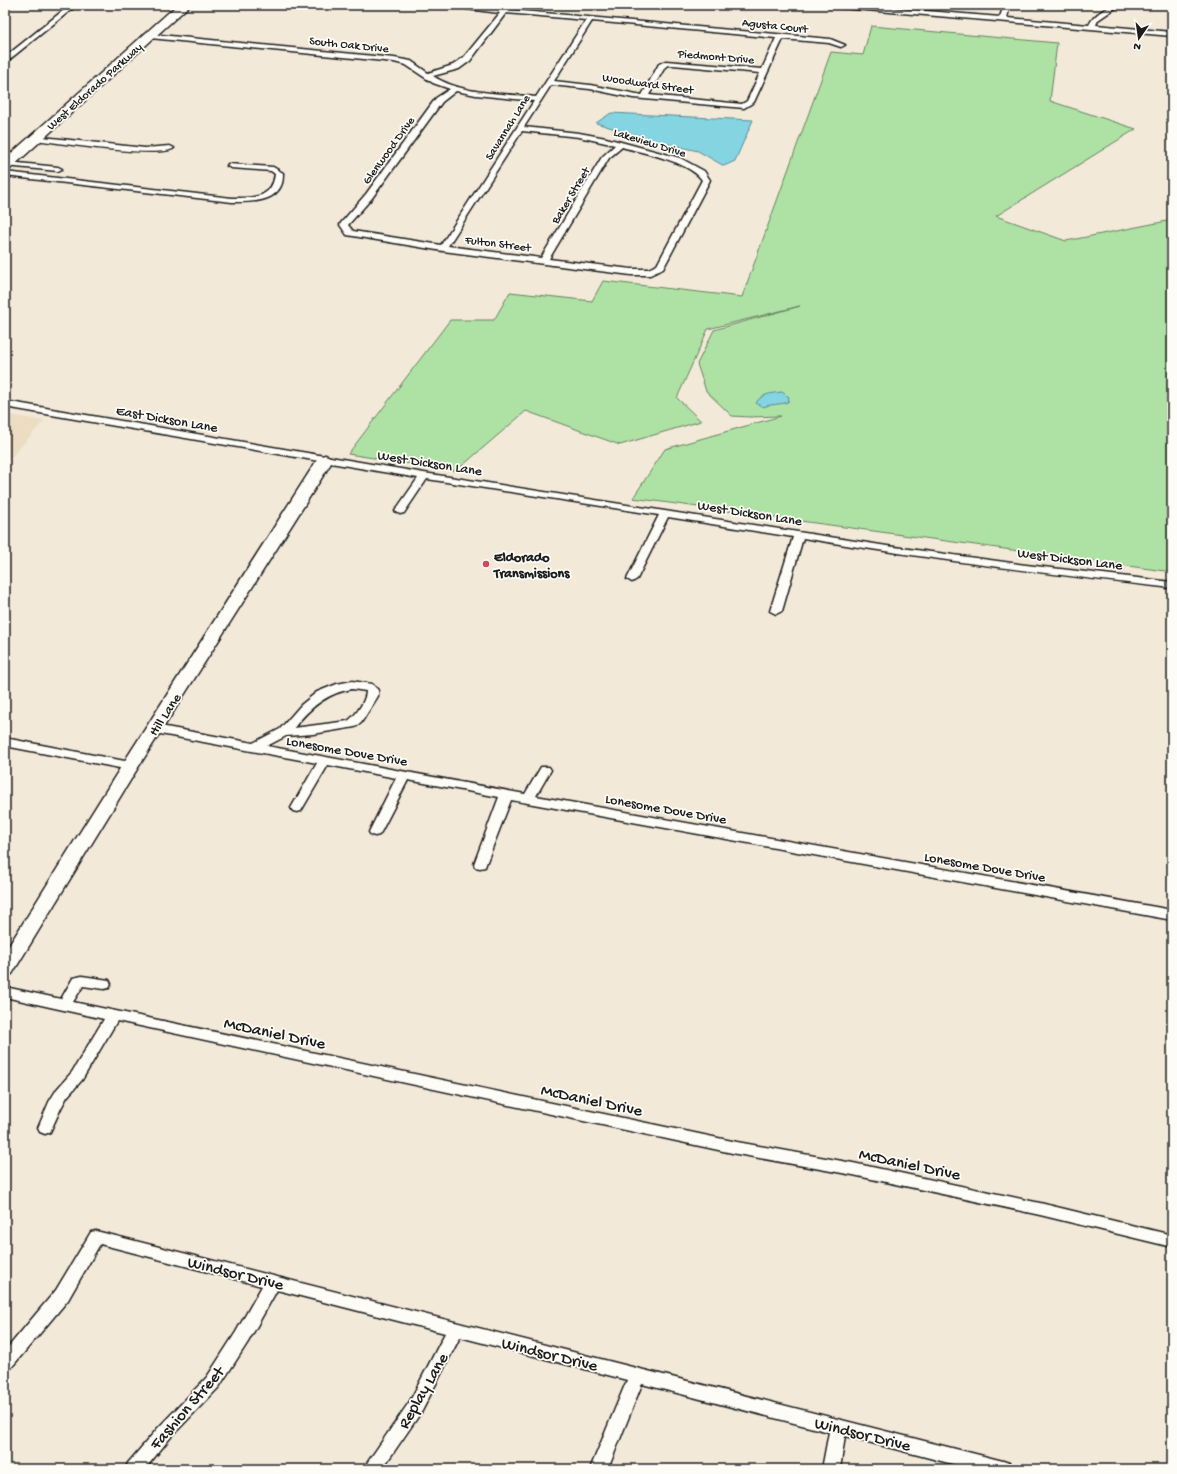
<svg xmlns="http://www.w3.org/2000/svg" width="1177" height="1474" font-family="'Gochi Hand',sans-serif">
  <rect width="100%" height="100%" fill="#f3e9d8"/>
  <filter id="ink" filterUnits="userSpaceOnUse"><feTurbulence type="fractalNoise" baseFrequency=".025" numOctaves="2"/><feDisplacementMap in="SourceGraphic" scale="8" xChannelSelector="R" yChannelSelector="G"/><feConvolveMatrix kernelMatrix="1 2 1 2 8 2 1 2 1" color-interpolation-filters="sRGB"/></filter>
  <g filter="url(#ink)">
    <!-- built -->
    <polygon fill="#ecdcc2" points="5,414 44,421 5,464"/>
    <!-- green -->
    <polygon fill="#aee2a4" stroke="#657f60" points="871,26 1057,43 1050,101 1136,129 996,216 1066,241 1172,220 1172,572 633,498 665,449 781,416 750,417 732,416 706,391 697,364 714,330 800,306 708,329 677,398 701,421 620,445 526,411 456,471 348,454 450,320 494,320 510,292 592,301 603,281 742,297 831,52 863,55"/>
    <!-- water -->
    <g fill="#85d4e2" stroke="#5b8a93">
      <polygon points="611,113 753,120 735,161 724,166 698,151 658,142 596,123"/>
      <path d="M 782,392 L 789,397 L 788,402 C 782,404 777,404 771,405 C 763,406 765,409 756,403 C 761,394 772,393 782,392 Z"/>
    </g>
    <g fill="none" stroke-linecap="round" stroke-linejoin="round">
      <!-- street casing -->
      <g stroke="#1c1c1c" stroke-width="3">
        <g id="street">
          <polygon points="70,5 77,5 5,63 5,57"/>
          <path d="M 827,5 L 854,5 L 1000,17 L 1004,5 L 1010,5 L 1007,18 L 1089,25 C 1094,14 1109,5 1120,5 L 1098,20 L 1096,25 L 1172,32 L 1172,36 L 830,7 Z"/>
          <path d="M 468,6 L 830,39 L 845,45 L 841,47 L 829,43 L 783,39 L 754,102 L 744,108 L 633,98 L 590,89 L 551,85 L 524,127 L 579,133 L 606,138 L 680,158 L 704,171 L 710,180 L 663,269 L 650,275 L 631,275 L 443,251 L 347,235 L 340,225 L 341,223 L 366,194 L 436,98 L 450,89 L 433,83 L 406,65 L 394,62 L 150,38 L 146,36 L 150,34 L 394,58 L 411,61 L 428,73 L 453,65 L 464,57 L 500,13 L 466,9 L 466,7 ZM 506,13 L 586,20 L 536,97 C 503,93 462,95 433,76 L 459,69 L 470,61 ZM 592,21 L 776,38 L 762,69 L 666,61 L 659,64 L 642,95 L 590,85 L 554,81 ZM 668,65 L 673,65 L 760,73 L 747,101 L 742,104 L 649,95 L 665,67 ZM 456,91 L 476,95 L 534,101 L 441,245 L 353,231 L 348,225 L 372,198 L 442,102 ZM 522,131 L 579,137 L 615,145 L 602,157 L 541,258 L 448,246 ZM 622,147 C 643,153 689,161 702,180 L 657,265 L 648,269 L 631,269 L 549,259 L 609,158 Z"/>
          <path d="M 33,136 L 145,148 L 170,146 L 174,148 C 162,159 58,143 36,140 L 32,138 Z"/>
          <polygon points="8,162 58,167 62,169 58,171 5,166 5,163"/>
          <path d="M 228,164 L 273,167 L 283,173 C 283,176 283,180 282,183 C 276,203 249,202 232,202 L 5,176 L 5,172 L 232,198 C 253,198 272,199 275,174 L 271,171 L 231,168 L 227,166 Z"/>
          <path d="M 5,401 L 424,473 L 887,546 L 1026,565 L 1172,582 L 1172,588 C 1049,574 926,559 803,538 L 782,611 L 776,614 L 770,611 L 793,537 L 668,517 L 637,579 L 632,582 L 627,579 L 659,515 L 427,479 L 404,513 L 400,514 L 395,511 L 418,478 L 5,407 Z"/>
          <path d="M 352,681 L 372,684 L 378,690 L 378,696 L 361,723 L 355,727 L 313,734 L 286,736 L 267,746 L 525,794 L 541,767 L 549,767 L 551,770 L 536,796 L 1172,910 L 1172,920 L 511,800 L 486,864 L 485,867 L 480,868 L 475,867 L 474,864 L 499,797 L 408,780 L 381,832 L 379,835 L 375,836 L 371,835 L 369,832 L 396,778 L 328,765 L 301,811 L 297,812 L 293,811 L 291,808 L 317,763 L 155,733 L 151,732 L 149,729 L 151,726 L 155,725 L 253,743 L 280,729 L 301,705 L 317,692 L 337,684 ZM 352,689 L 366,691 C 366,701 356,715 348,721 L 294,728 C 309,708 327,693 352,689 Z"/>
          <polygon points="5,738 130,762 134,763 136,766 134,769 130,770 5,746"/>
          <polygon points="82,976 109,980 111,984 109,988 104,989 83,986 73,1002 737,1142 853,1163 1040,1203 1172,1235 1172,1247 1040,1215 853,1175 737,1154 117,1021 82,1080 67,1097 61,1108 50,1132 45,1134 40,1132 38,1128 49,1102 57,1089 72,1072 104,1019 5,997 5,987 61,999 73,978"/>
          <polygon points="96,1231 1003,1461 1009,1463 1012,1469 972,1469 845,1436 840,1469 822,1469 829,1432 642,1384 608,1469 590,1469 627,1380 460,1337 422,1411 382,1469 363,1469 410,1401 445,1333 277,1290 248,1342 219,1387 170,1438 145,1469 125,1469 128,1463 158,1428 207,1377 236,1332 262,1286 100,1244 68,1300 11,1368 5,1370 5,1351 56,1290 91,1232"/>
        </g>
      </g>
      <!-- secondary casing -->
      <g stroke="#1c1c1c" stroke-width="3">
        <polygon id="secondary" points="325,455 330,457 333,460 139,766 12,974 5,976 5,952 124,762 317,460 320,457"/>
      </g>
      <!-- primary casing -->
      <g stroke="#1c1c1c" stroke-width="3">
        <polygon id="primary" points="177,5 190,5 10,169 5,170 5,159"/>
      </g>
      <!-- street -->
      <use href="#street" fill="#fdfcf7" fill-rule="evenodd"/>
      <!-- secondary -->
      <use href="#secondary" fill="#fdfcf7" fill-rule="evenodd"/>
      <!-- primary -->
      <use href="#primary" fill="#fdfcf7" fill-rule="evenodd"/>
    </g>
  </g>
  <!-- markers -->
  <circle fill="#d1495b" stroke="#fdfcf7" stroke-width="1.5" cx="486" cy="564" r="4"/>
  <g text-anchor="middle" stroke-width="3.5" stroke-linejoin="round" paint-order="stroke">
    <!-- far-street labels -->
    <g font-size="12" fill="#1c1c1c" stroke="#fdfcf7">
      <text transform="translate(775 25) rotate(6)" y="4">Agusta Court</text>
      <text transform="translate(349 44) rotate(6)" y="4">South Oak Drive</text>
      <text transform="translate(716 56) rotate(5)" y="4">Piedmont Drive</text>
      <text transform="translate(648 83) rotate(8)" y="4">Woodward Street</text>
      <text transform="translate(94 86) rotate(-42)" y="4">West Eldorado Parkway</text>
      <text transform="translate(507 127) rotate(-58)" y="4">Savannah Lane</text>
      <text transform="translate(650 142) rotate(17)" y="4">Lakeview Drive</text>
      <text transform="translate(388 150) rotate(-54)" y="4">Glenwood Drive</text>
      <text transform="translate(570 195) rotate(-59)" y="4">Baker Street</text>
      <text transform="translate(498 243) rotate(7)" y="4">Fulton Street</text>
    </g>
    <!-- street labels -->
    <g font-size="14" fill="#1c1c1c" stroke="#fdfcf7">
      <text transform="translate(167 418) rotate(10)" y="5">East Dickson Lane</text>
      <text transform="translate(430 462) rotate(9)" y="5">West Dickson Lane</text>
      <text transform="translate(750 512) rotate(9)" y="5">West Dickson Lane</text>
      <text transform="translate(1070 558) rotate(7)" y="5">West Dickson Lane</text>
      <text transform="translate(164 714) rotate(-57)" y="5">Hill Lane</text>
      <text transform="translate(347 750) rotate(10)" y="5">Lonesome Dove Drive</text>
      <text transform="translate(666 808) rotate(10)" y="5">Lonesome Dove Drive</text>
      <text transform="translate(985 866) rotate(10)" y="5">Lonesome Dove Drive</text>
    </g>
    <!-- poi labels -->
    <g font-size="14" font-weight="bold" fill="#1c1c1c" stroke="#fdfcf7" text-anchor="start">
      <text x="494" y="561">Eldorado<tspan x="494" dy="16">Transmissions</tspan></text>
    </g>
    <!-- near-street labels -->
    <g font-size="17" fill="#1c1c1c" stroke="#fdfcf7">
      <text transform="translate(275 1032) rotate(12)" y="6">McDaniel Drive</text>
      <text transform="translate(592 1099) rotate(12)" y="6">McDaniel Drive</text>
      <text transform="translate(910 1163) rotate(12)" y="6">McDaniel Drive</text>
      <text transform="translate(236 1272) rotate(14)" y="6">Windsor Drive</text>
      <text transform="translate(550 1353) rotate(14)" y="6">Windsor Drive</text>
      <text transform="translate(422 1390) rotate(-60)" y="6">Replay Lane</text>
      <text transform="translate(186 1407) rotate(-49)" y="6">Fashion Street</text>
      <text transform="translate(863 1433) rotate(14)" y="6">Windsor Drive</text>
    </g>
  </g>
  <!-- margin -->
  <rect width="1177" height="1474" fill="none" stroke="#fdfcf7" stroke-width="20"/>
  <rect x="10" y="10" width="1157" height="1454" fill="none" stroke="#1c1c1c" stroke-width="1.5" filter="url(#ink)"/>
  <!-- north arrow -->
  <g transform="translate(1139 38) rotate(193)" stroke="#fdfcf7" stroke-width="3" paint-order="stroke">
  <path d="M0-3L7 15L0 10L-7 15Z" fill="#1c1c1c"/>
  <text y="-6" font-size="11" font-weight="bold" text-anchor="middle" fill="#1c1c1c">N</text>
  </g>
</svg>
